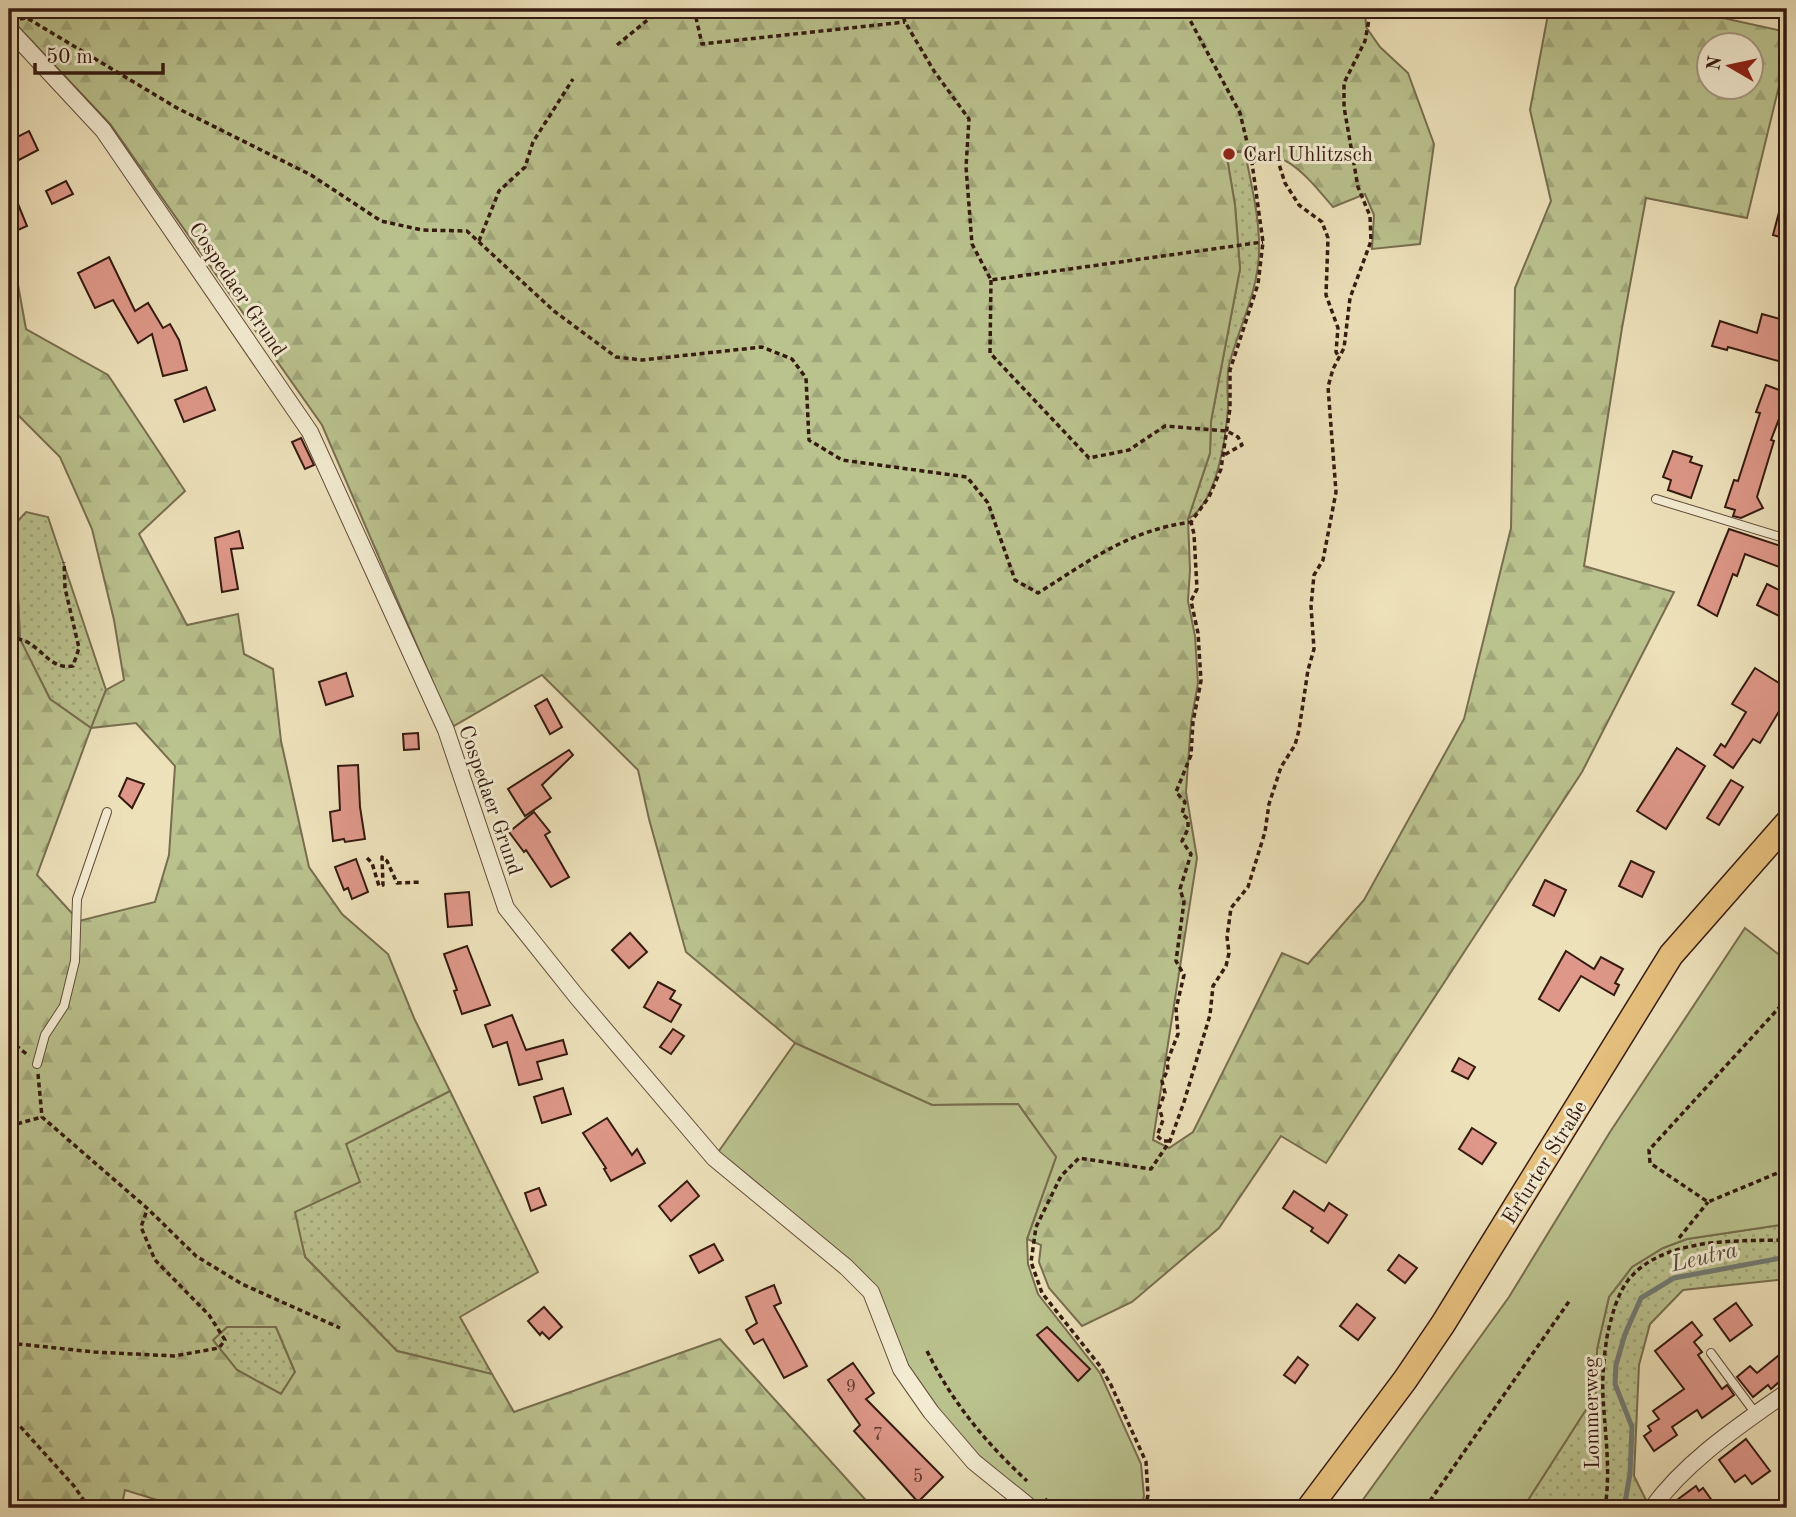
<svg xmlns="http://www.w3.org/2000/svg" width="1796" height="1517" font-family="'Old Standard TT',serif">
  <defs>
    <pattern id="grass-dots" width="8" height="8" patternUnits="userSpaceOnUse" patternTransform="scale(1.75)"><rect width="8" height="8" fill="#bac28e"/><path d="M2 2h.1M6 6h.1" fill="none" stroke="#a0a679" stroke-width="1.8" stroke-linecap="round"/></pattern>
    <pattern id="forest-firs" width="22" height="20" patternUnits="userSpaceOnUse" patternTransform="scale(1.75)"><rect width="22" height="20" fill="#bac28e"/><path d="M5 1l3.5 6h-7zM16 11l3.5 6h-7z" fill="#a0a679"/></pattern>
  </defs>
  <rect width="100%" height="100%" fill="#ede1ba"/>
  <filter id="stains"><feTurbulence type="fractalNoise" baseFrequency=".00286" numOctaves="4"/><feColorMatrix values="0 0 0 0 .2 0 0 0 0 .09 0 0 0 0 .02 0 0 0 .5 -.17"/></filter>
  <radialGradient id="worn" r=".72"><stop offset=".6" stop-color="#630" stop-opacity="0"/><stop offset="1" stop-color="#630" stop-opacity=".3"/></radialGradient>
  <!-- grass -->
  <g fill="url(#grass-dots)" stroke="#786e4f" stroke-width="2">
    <path d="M 1226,152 L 1245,152 C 1251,184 1260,218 1259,252 C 1258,292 1239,327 1229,365 C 1226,378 1228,393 1228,407 C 1226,438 1217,503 1188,519 L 1210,453 L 1211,421 L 1240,269 L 1235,205 Z"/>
    <polygon points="26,512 48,517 106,690 91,728 50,699 20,640 17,576 9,562 9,513 17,522"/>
    <polygon points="450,1091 538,1272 460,1317 492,1374 397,1351 305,1257 294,1212 359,1182 345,1144"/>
    <polygon points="1787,1224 1787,1279 1683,1290 1650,1324 1639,1365 1634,1476 1648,1504 1648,1508 1523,1508 1596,1394 1597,1349 1609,1297 1632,1267 1663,1248 1687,1239"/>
    <polygon points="227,1327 276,1327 295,1372 281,1394 237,1370 213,1340"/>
  </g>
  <!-- forest -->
  <g fill="url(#forest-firs)" stroke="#786e4f" stroke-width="2" fill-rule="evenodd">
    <path d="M 9,9 L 1365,9 L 1366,27 L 1380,47 L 1408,73 L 1434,144 L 1420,244 L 1372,249 L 1374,215 L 1365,194 L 1333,207 C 1298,166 1284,147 1226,152 L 1235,205 L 1240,269 L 1211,421 L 1210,453 L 1188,519 L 1190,570 L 1188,601 L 1195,636 L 1198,683 L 1191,722 L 1186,792 L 1197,858 L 1153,1140 L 1169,1148 L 1193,1132 L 1282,953 L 1308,964 L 1364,900 L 1464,719 L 1511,528 L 1515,288 L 1551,201 L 1530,110 L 1549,9 L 1682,9 L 1787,32 L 1787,53 L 1747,218 L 1646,198 L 1622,328 L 1584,566 L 1674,592 L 1582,772 L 1326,1163 L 1281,1136 L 1219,1228 L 1132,1302 L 1082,1326 L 1049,1288 L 1039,1262 L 1041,1245 L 1027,1239 L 1056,1157 L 1018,1104 L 932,1105 L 795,1043 L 686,952 L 649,819 L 638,770 L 542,675 L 452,727 L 322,425 L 110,124 L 9,17 ZM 1708,46 L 1750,46 L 1750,88 L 1708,88 Z"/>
    <path d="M 9,261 L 15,268 L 26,329 L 108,375 L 185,491 L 139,534 L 187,625 L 238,614 L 244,654 L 273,669 L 281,741 L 309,867 L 342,914 L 388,954 L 414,1018 L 450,1091 L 346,1144 L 360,1182 L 295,1212 L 305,1257 L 397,1351 L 492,1374 L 514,1412 L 720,1339 L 873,1508 L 426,1508 L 425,1506 L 399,1508 L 183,1508 L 125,1490 L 121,1508 L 9,1508 L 9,562 L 17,575 L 20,639 L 50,699 L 91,728 L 106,690 L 124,680 L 114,620 L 92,529 L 60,457 L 12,409 L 9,410 ZM 136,723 L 175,766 L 169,855 L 155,902 L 79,921 L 37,875 L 91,728 ZM 227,1327 L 276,1327 L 295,1372 L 281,1394 L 237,1370 L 213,1340 Z"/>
  </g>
  <!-- garden -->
  <g fill="#bac28e" stroke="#786e4f" stroke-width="2">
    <polygon points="1745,928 1787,961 1787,1224 1687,1239 1663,1248 1632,1267 1609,1297 1597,1349 1596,1394 1523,1508 1357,1508 1509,1297 1610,1132"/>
    <polygon points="795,1043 932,1105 1018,1104 1056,1157 1027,1239 1028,1264 1038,1294 1100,1373 1141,1464 1144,1496 1141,1508 1036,1508 931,1412 871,1292 714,1158"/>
  </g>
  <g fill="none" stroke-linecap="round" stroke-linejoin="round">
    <!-- stream -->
    <polyline stroke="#727b75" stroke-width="5" points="1624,1508 1630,1474 1632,1427 1615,1384 1616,1365 1625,1334 1641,1298 1674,1278 1787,1257"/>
  </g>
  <!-- building -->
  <g fill="#de9788" stroke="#351a10" stroke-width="2">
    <polygon points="29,131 38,150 9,165 9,141"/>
    <polygon points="66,181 73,194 52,204 46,191"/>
    <polygon points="9,182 27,226 9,234"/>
    <polygon points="1783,197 1787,197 1787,239 1773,235"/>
    <polygon points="109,257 135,311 148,303 163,328 170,324 179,340 187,370 163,376 152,334 138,343 113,300 95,308 78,273"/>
    <polygon points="1762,314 1787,321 1787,344 1782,362 1728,347 1727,350 1712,346 1720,321 1757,333"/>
    <polygon points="1766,385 1787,393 1787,398 1771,440 1774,441 1757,497 1763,508 1741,518 1733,516 1735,510 1725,507 1734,480 1738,481 1760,413 1756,412"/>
    <polygon points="206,387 215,410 184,422 175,400"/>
    <polygon points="301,438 314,465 305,469 292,442"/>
    <polygon points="1673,451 1692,457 1690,462 1702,466 1691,498 1668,490 1671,480 1663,477"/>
    <polygon points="1729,529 1787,548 1787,554 1782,568 1745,554 1737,576 1733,574 1717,616 1698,605"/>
    <polygon points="239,531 243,548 231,549 238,589 222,592 215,538"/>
    <polygon points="1767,584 1787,594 1787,600 1779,616 1757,605"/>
    <polygon points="1755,668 1787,688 1787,698 1760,743 1753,739 1733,768 1714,755 1721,744 1725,747 1746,712 1732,704"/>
    <polygon points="346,673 353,696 326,705 319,682"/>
    <polygon points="547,699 562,727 550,734 535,706"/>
    <polygon points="418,733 419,749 404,750 403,734"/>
    <polygon points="1677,748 1705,766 1666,829 1637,811"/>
    <polygon points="569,750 573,755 542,785 551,798 525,816 508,789"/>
    <polygon points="358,765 360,807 365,839 345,842 344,839 333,841 330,812 340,810 338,766"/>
    <polygon points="127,778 144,784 132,808 119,796"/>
    <polygon points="1731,780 1743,787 1719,825 1707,818"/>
    <polygon points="534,812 550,832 545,835 569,877 551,887 526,850 524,852 509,832"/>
    <polygon points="356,859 368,892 352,899 348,888 344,890 335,867"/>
    <polygon points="1631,861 1654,872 1642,897 1619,886"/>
    <polygon points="1545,880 1566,890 1554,916 1533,905"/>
    <polygon points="469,892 472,925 448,927 445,894"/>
    <polygon points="630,933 647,952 629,968 612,950"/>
    <polygon points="467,946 490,1005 462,1014 454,991 457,990 444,954"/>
    <polygon points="1566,951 1594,969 1601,957 1623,969 1615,983 1619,985 1614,995 1581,976 1559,1011 1539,999"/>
    <polygon points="658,982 675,991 670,999 681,1005 671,1022 644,1007"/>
    <polygon points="512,1015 526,1050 563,1040 567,1054 537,1062 542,1079 519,1085 507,1042 493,1047 485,1025"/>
    <polygon points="673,1029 684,1036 671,1054 660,1047"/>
    <polygon points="1459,1058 1475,1067 1468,1079 1452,1071"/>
    <polygon points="563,1088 571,1114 542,1123 534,1097"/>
    <polygon points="607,1118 632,1155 637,1149 645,1163 611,1181 604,1169 606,1168 583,1133"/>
    <polygon points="1472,1128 1496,1143 1482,1164 1459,1149"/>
    <polygon points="687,1181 699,1196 671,1221 659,1206"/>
    <polygon points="539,1188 546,1205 531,1211 525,1193"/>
    <polygon points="1294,1191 1324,1211 1329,1203 1347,1215 1328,1243 1311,1231 1313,1228 1283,1208"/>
    <polygon points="714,1244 723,1260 699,1273 690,1256"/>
    <polygon points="1399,1255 1417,1268 1405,1283 1388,1270"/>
    <polygon points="774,1285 781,1303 774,1306 807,1366 784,1378 763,1339 754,1344 746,1330 757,1323 746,1297"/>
    <polygon points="1736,1303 1752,1325 1730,1341 1714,1319"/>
    <polygon points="1357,1304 1375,1318 1358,1340 1340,1326"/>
    <polygon points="544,1307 562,1327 549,1339 542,1332 540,1335 528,1321"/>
    <polygon points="1692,1322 1702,1335 1694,1342 1702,1352 1698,1355 1722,1389 1727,1385 1734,1395 1702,1418 1697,1410 1672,1427 1677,1435 1654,1451 1644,1436 1651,1431 1648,1426 1659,1419 1653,1411 1684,1389 1655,1351"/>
    <polygon points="1047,1327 1090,1369 1078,1381 1037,1335"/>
    <polygon points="1778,1356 1787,1367 1787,1375 1771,1389 1768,1385 1753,1397 1737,1377 1750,1366 1757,1373"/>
    <polygon points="1298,1357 1308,1365 1295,1383 1284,1375"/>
    <polygon points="853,1363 874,1393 866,1399 943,1477 918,1502 854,1431 860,1425 828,1380"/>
    <polygon points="1746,1439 1770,1471 1752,1484 1745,1475 1735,1482 1719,1460"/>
    <polygon points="1696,1486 1699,1491 1703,1488 1713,1502 1705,1508 1666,1508"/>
  </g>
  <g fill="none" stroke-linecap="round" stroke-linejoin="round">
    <!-- lane casing -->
    <g stroke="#634c3a" stroke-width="10">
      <g id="lane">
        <polyline points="1656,499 1787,539"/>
        <polyline points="37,1064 45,1035 64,1006 75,961 77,899 107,812"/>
        <polyline points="1711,1353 1756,1414"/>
      </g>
    </g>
    <!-- street casing -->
    <g stroke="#634c3a" stroke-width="18">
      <g id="street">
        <polyline points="9,29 103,130 310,432 446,730 506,908 577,997 714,1158 846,1267 871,1292 901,1369 931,1412 974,1462 1031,1508"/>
        <path d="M 1652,1508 C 1687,1460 1739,1426 1787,1392"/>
      </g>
    </g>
    <!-- primary casing -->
    <g stroke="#351a10" stroke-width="27">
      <polyline id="primary" points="1309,1508 1405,1380 1443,1324 1671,955 1787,823"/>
    </g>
    <!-- path -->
    <g stroke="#351a10" stroke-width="3.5" stroke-dasharray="5 3.5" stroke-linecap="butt">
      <polyline points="694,9 702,44 905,22"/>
      <polyline points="901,9 905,22 934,71 969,119 966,167 972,244 991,280 1263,242"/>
      <path d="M 20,19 L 27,18 L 177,108 L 311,175 L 381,221 L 422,230 L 467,231 L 554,311 L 616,357 L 642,360 L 762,347 L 792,359 L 806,378 L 809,440 L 842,460 L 967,477 L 988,503 L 1015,580 L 1038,593 C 1091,560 1127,531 1191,522 L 1209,497 L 1221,469 L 1230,408 L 1230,370 L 1258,284 L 1263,242 L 1252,163 L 1240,113 L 1184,9"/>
      <polyline points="617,45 661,9"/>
      <polyline points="1252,163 1262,156 1278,161 1285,183 1299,205 1322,222 1328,238 1326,295 1338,328 1336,352 1339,357"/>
      <polyline points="479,241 499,191 525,167 533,142 573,79"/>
      <polyline points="991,280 990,353 1089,458 1129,450 1165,426 1227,431 1238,437 1242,445 1224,455"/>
      <path d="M 9,637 C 14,638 20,639 25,641 C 43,649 51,670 73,666 L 79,648 L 65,588 L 64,562"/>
      <polyline points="367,858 372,863 379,886 383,885 382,857 387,861 397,883 422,882"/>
      <polyline points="1787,999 1649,1150 1650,1163 1708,1202 1787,1169"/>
      <polyline points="9,1040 29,1056"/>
      <polyline points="38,1074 42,1117 148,1209 196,1256 242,1284 340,1328"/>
      <polyline points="9,1126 42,1117"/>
      <polyline points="1169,1141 1163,1141 1157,1136 1163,1120 1159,1108 1165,1093 1162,1081 1168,1070 1167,1062 1178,1034 1176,1009 1184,975 1176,961 1184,902 1180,889 1191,854 1182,841 1188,829 1188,819 1182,814 1185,802 1176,792 1191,755 1193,722 1201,681 1198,633 1191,601 1197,589 1194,534 1191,522"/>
      <polyline points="1679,1238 1708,1202"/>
      <polyline points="9,1343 94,1352 174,1356 219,1348 225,1340 209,1315 155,1260 141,1227 147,1210"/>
      <path d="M 927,1351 C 952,1402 985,1442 1027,1481"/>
      <polyline points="9,1414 74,1486 89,1508"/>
      <polyline points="1045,1499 1056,1508"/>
      <polyline points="1145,1508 1148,1495 1146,1462 1111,1385 1100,1366 1042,1293 1031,1262 1036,1227 1061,1176 1079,1158 1151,1169 1170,1141 1184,1102 1210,1015 1213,986 1226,966 1229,953 1227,937 1231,908 1248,887 1265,832 1269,804 1281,767 1295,745 1299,730 1308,670 1314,649 1311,606 1314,575 1323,560 1336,492 1328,387 1333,369 1344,348 1350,298 1371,241 1370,216 1358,187 1344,107 1344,83 1365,41 1371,9"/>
      <polyline points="1425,1508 1570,1300"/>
      <path d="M 1605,1508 C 1611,1470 1605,1435 1603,1396 C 1602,1376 1604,1357 1607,1337 C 1611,1318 1617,1293 1630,1278 C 1665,1237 1739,1241 1787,1240"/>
    </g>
    <!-- lane -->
    <use href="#lane" stroke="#f3ecd2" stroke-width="8"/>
    <!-- street -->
    <use href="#street" stroke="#f3ecd2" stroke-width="16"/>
    <!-- primary -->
    <use href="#primary" stroke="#e6c07d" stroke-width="24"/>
  </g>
  <!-- markers -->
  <circle fill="#8f2418" stroke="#f3ecd2" stroke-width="2.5" cx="1229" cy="154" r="7"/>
  <g text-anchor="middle" stroke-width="6" stroke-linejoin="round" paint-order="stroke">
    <!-- number labels -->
    <g font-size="18" fill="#5f392e">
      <text x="851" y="1392">9</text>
      <text x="878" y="1440">7</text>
      <text x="918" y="1482">5</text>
    </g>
    <!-- poi labels -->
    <g font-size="21" fill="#351a10" stroke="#f3ecd2" text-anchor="start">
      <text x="1243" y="161">Carl Uhlitzsch</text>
    </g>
    <!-- street labels -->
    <g font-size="21" fill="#351a10" stroke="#f3ecd2">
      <text transform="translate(238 289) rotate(56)" y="7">Cospedaer Grund</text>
      <text transform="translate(491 800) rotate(71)" y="7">Cospedaer Grund</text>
      <text transform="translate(1544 1162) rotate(-58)" y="7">Erfurter Straße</text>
      <text transform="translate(1591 1413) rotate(-91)" y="7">Lommerweg</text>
    </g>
    <!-- water labels -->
    <g font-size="23" font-style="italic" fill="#544b42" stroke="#f3ecd2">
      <text transform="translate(1704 1256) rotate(-13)" y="8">Leutra</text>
    </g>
  </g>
  <!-- margin -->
  <rect width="1796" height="1517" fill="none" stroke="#ede1ba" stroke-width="35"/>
  <rect x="10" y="10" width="1775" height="1496" fill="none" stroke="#351a10" stroke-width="3.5"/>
  <rect x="18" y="18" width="1761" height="1482" fill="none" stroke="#351a10" stroke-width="2"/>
  <!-- north arrow -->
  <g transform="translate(1730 66) rotate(279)"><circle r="33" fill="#f3ecd2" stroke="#a79884" stroke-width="2"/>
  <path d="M0-5L12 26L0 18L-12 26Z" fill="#8f2418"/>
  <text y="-10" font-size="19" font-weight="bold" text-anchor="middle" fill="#351a10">N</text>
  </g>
  <!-- scale -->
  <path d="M35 63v10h128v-10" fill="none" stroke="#351a10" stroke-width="3.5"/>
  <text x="46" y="63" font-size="21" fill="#351a10" stroke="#f3ecd2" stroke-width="5" paint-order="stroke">50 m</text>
  <rect width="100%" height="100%" filter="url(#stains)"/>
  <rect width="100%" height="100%" fill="url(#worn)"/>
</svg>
